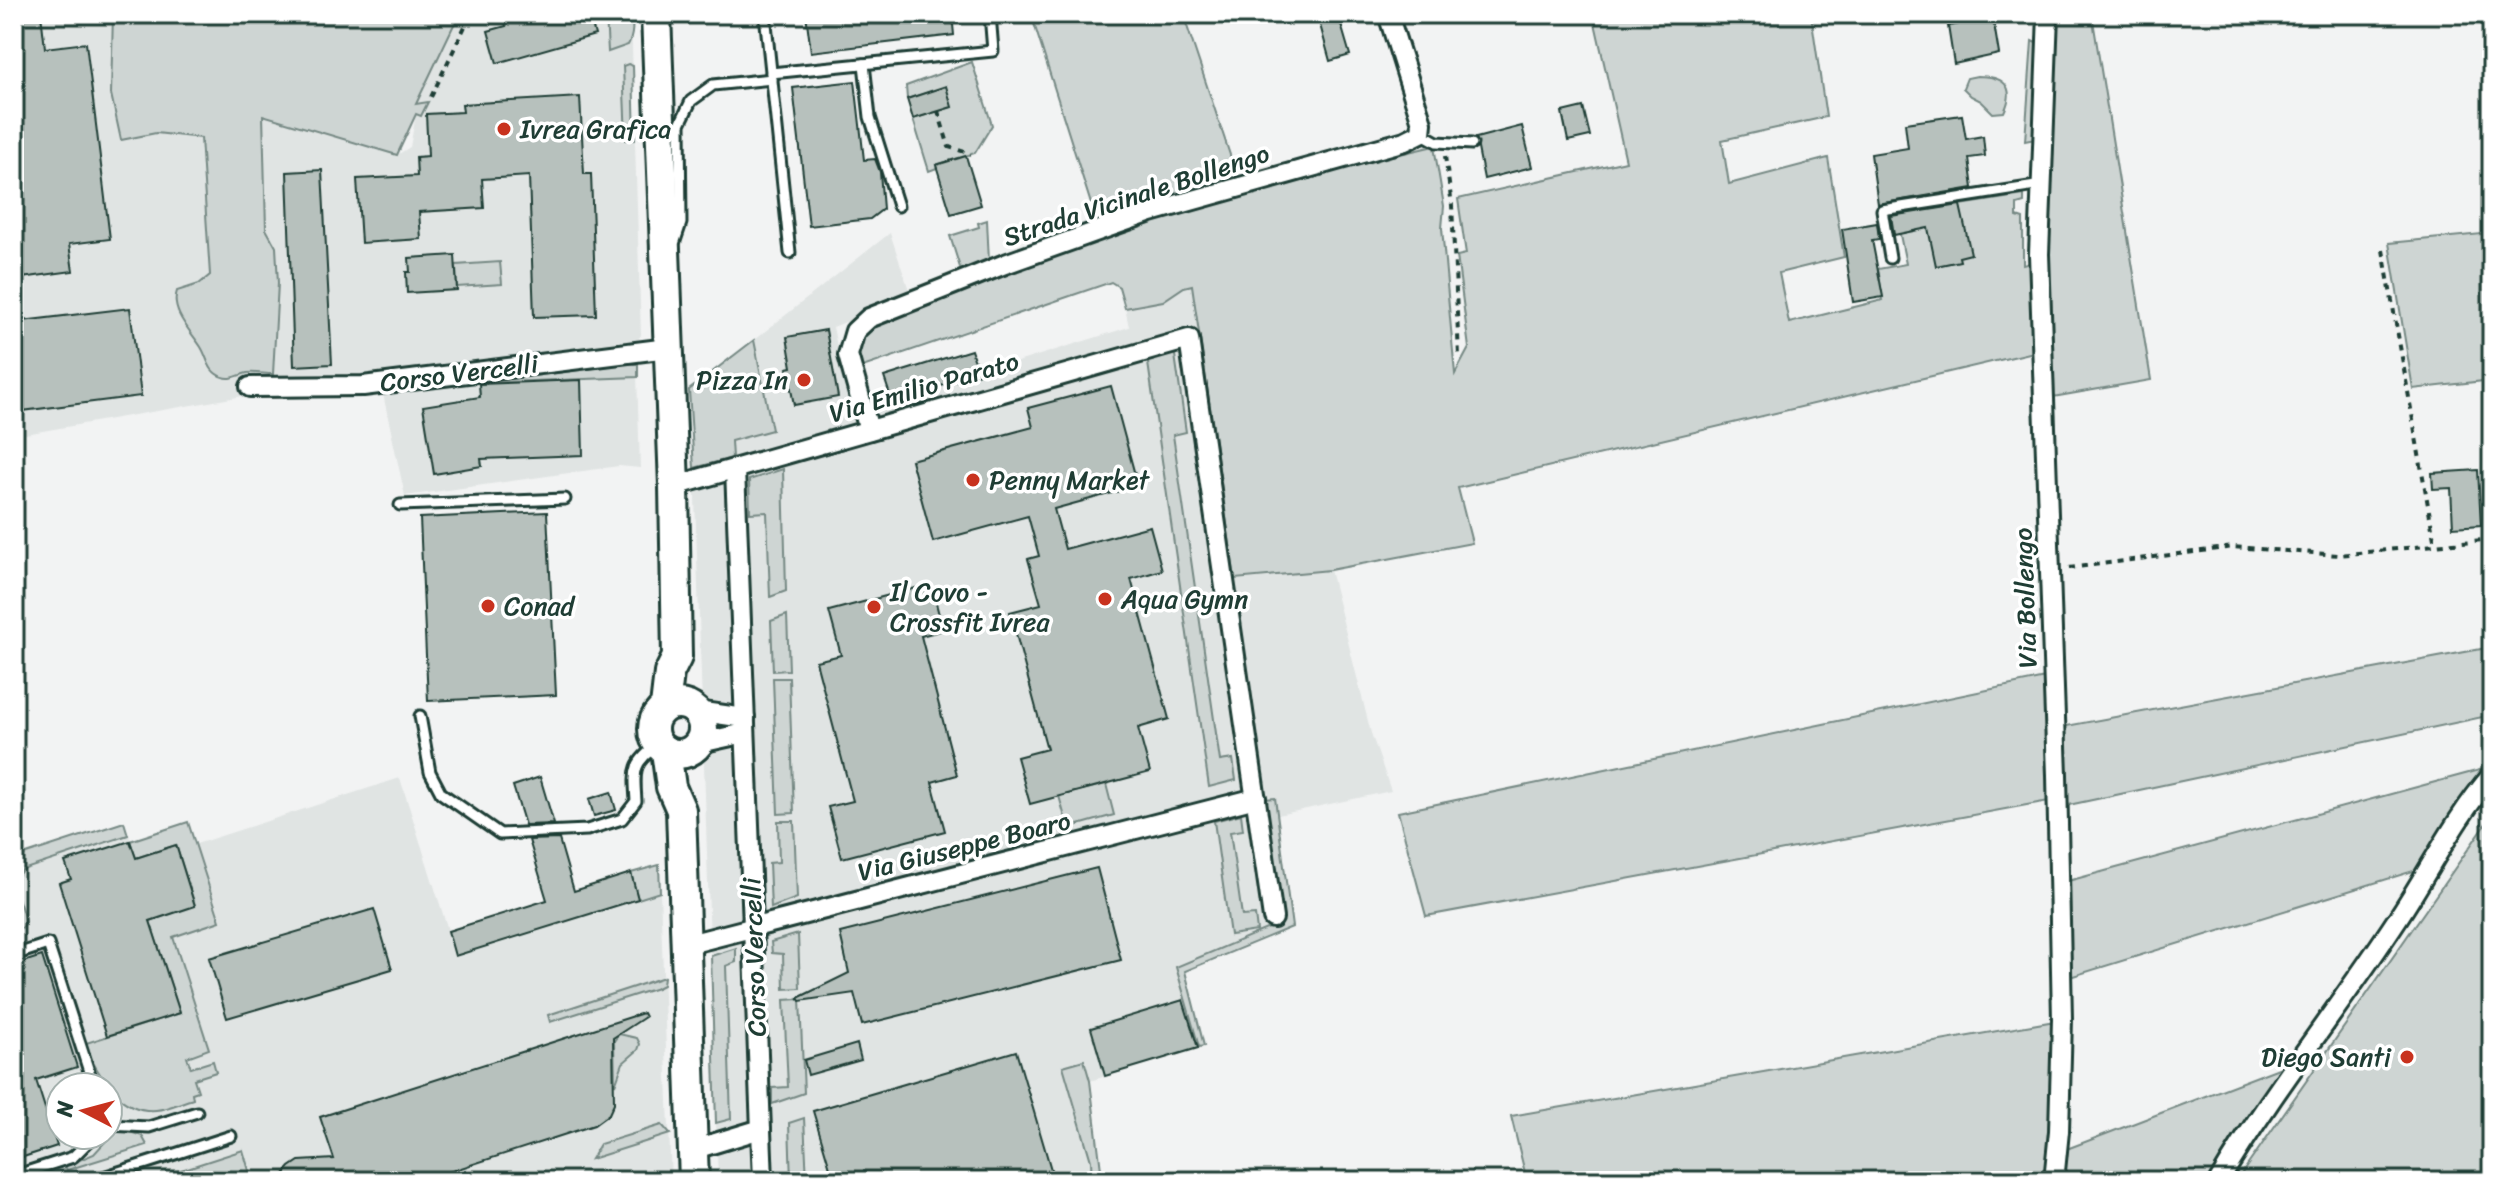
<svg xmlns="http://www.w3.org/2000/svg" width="2506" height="1195" font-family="Sriracha,sans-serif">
  <rect width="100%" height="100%" fill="#f2f3f3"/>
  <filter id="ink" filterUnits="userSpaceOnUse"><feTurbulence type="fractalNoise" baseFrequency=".0125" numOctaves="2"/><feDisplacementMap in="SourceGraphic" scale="16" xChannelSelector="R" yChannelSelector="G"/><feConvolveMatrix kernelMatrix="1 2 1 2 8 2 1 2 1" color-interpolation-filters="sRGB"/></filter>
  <g filter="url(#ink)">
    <!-- built -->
    <g fill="#e0e4e3" fill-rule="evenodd">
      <polygon points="14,14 113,14 111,94 156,133 201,138 210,275 199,284 185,287 175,297 182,321 201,347 209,366 234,379 246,373 273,373 278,283 276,247 266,229 263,115 397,155 410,147 416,114 427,103 416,105 459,14 631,14 641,335 636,343 640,468 619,466 405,496 383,394 249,395 14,436"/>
      <polygon points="890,233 911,296 833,327 851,414 1129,327 1125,308 1163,301 1184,287 1193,285 1235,579 1330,570 1371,733 1391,791 1278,815 1275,798 1265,799 1282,923 1177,967 1199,1047 1090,1081 1102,1177 1128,1170 1130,1181 718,1181 694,468 732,458 731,441 772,430 754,340"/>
      <path d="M 400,778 L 448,930 L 659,865 L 671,1181 L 14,1181 L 14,858 L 124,822 L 131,841 L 188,822 L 196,844 ZM 60,1087 L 108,1087 L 108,1135 L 60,1135 Z"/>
    </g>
    <!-- green -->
    <g fill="#ced5d3" stroke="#768984" stroke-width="2">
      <path d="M 113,14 L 459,14 L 416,104 L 428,102 L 421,116 L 416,114 L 397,155 L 263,115 L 266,229 L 276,247 L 278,283 L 273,374 C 265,374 255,372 247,373 C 238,375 233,380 223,377 C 208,373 208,358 201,347 C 191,331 170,312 177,291 L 199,284 L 210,275 L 201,138 L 156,133 L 121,140 L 111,94 Z"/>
      <path d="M 606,14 L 630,14 C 634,23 633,36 628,45 L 608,52 Z"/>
      <polygon points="1031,14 1183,14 1239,182 1097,223"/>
      <path d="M 1593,14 L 1811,14 L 1826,117 L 1722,140 L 1729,184 L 1828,158 L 1844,257 L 1779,273 L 1789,323 L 1883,300 L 1878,269 L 1906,264 L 1896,215 L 2024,195 L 2024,203 L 2017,205 L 2017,217 L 2023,219 L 2023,265 L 2030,263 L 2034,352 L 1458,488 L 1472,543 L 1330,570 L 1235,579 L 1192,285 L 1184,287 L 1163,301 L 1125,308 L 1119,287 L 1111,282 L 857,369 C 854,351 859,340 870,326 L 1096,235 L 1259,187 L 1434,146 L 1444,206 L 1442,228 L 1455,374 L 1469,348 L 1457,256 L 1466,254 L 1458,199 L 1626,161 Z"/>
      <polygon points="2052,14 2092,14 2151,380 2047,398 2044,255"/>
      <polygon points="2032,41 2038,44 2035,139 2025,141"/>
      <polygon points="972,62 992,125 975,153 936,165 937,168 929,171 913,119 951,107 945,87 907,99 906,86"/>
      <polygon points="628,64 633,66 635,140 626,140 623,66"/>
      <path d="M 1977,76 C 2002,76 2017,85 2004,112 L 1993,113 L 1981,101 L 1971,96 L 1963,88 L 1967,78 Z"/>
      <polygon points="987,220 989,262 962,274 950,236 979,227 978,223"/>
      <polygon points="2492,233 2492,380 2413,389 2389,243"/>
      <polygon points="500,262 502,284 457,287 456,265"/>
      <polygon points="754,340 772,430 731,441 732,458 694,468 689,390"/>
      <polygon points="1174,348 1186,432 1173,435 1220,761 1233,759 1236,780 1209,787 1147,356"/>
      <polygon points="624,364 638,364 638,377 479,383"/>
      <polygon points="783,469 786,591 770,597 767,512 750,513 749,480"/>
      <polygon points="787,615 789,670 773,671 771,621"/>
      <polygon points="2492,647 2492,715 2064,806 2061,727"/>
      <polygon points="773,678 789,678 794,813 778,814"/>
      <polygon points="2045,678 2049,801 1426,916 1398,812"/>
      <polygon points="2491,767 2420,869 2070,977 2068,881"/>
      <polygon points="1106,784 1114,815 1068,828 1059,796"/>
      <polygon points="1275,798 1292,927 1185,971 1204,1046 1199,1047 1176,967 1281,923 1265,799"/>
      <polygon points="1241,814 1243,830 1230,832 1242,916 1255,915 1257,931 1230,935 1214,821"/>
      <polygon points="2492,815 2492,1181 2227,1181 2230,1175 2240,1176"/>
      <polygon points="778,821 794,821 797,898 771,908 769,863 779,862"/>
      <path d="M 124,822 L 128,835 L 22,870 C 7,887 24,905 25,924 L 22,928 L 14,931 L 14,858 Z"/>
      <path d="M 188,822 L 220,921 L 173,937 L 209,1049 L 187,1057 L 191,1068 L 213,1061 L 216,1072 L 194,1079 L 198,1091 L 192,1093 L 193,1099 C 182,1102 168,1109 156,1110 C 116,1113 99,1073 83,1044 L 180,1013 L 150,921 L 195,905 L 176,845 L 136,858 L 130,841 Z"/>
      <polygon points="659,865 660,892 638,899 631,873"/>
      <polygon points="798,934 800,988 784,989 783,954 772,953 771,942"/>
      <polygon points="736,948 736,962 726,966 731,1119 716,1123 711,956"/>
      <polygon points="664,977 663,985 657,988 550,1022 548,1015"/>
      <polygon points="800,999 804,1093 772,1104 772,1088 788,1087 784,1000"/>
      <polygon points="2055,1021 2056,1049 2047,1181 1527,1181 1511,1116"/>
      <polygon points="619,1034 637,1038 640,1044 638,1050 623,1063 615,1085 614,1041"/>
      <polygon points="1084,1060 1090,1081 1102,1178 1099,1181 1092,1181 1091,1161 1063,1066"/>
      <polygon points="2289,1064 2214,1181 2059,1181 2064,1150"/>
      <polygon points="804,1118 807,1181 791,1181 789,1123"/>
      <polygon points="662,1125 670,1134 591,1159 600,1144"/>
      <polygon points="127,1131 142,1136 147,1145 67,1170 65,1166 94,1154 114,1132"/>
      <polygon points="243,1150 252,1181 147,1181"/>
    </g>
    <!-- building -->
    <g fill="#b7c1bd" stroke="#1f3d34" stroke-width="2">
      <polygon points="41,14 45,48 86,43 110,239 69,244 73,271 14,279 14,17"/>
      <polygon points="503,14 589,14 595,35 497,63 488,31 506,26"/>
      <polygon points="806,14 952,14 954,35 811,52"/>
      <polygon points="1317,14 1338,14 1350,55 1330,61"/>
      <polygon points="1993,18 1999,54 1954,64 1948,26"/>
      <polygon points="855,81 864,160 875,159 880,172 883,209 870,219 809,226 793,88"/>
      <polygon points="946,86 952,107 913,119 907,99"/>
      <polygon points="580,97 584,174 591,174 596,315 534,317 529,176 482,179 484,208 419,212 421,239 361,243 357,179 417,176 416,157 428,156 426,114 463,112 462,104"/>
      <polygon points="1583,107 1590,136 1568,141 1562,112"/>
      <polygon points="1962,115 1966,139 1983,136 1985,156 1969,158 1973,188 1878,204 1871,154 1908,148 1905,123"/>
      <polygon points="1522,126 1532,167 1484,179 1476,138"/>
      <polygon points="966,156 981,205 951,214 936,165"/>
      <polygon points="322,170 332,364 294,366 287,172"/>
      <polygon points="1960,205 1971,254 1959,257 1960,261 1936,266 1928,228 1894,235 1891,216"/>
      <polygon points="1877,223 1879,239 1872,240 1883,297 1853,302 1842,229"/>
      <polygon points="455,255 457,290 407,293 406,272 410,272 409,258"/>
      <polygon points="130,308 141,396 14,412 14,322"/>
      <polygon points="826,330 838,397 794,405 787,368 792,367 787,337"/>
      <polygon points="971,350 979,374 892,401 884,377"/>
      <polygon points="581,380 583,455 481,459 482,466 434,474 423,406 480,397 479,384"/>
      <polygon points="1111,386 1138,486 1054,509 1065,549 1150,526 1162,570 1131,579 1169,719 1138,728 1150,772 1030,804 1017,757 1047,749 1010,612 1041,604 1028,559 1039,556 1028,516 933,542 911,460 1033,427 1028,408"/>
      <polygon points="2478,470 2481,525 2453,527 2451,488 2433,489 2432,473"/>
      <polygon points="547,512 556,695 428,701 420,518"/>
      <polygon points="931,584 943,630 921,636 957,775 932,782 945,831 842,858 828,807 853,801 816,661 841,655 829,611"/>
      <polygon points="540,777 554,824 525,825 513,786"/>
      <polygon points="611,792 616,810 594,816 589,799"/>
      <polygon points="559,839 574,891 631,873 638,899 455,956 448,931 547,900 529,840"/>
      <polygon points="130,841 136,858 176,845 195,906 150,921 180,1013 107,1036 59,883 71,879 65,862"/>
      <polygon points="1097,868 1121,960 862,1025 854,993 800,1001 798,998 849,973 840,933"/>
      <polygon points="374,909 392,969 227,1018 209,958"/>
      <polygon points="42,956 77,1067 36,1080 57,1146 14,1160 14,965"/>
      <polygon points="1183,1000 1198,1048 1105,1076 1091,1028"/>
      <polygon points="643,1013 645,1017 613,1038 614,1103 609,1114 594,1125 421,1181 278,1181 290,1167 299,1161 334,1159 320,1117"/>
      <polygon points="857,1044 861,1060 808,1075 804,1060"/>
      <polygon points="1016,1051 1052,1173 1023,1181 834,1181 813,1111"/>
    </g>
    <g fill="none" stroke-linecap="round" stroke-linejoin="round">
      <!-- service casing -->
      <g stroke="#1f3d34" stroke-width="15">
        <g id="service">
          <polyline points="765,14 790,253"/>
          <polyline points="864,64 870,117 898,206"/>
          <polyline points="771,73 993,51 990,14"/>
          <polyline points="1421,133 1437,142 1472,144"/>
          <polyline points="675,241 681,223 680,124 691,101 713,85 772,79"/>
          <polyline points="1890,258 1882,210 2042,185"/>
          <polyline points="400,505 565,499"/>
          <path d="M 420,716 L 430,772 L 441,793 L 500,834 L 587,830 L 622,819 L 636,801 C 634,770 632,763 659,744"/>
          <polyline points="14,955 48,944 94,1087"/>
          <polyline points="108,1125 149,1127 197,1112"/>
          <polyline points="14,1176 73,1157 95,1135"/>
          <polyline points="91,1181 231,1136"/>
        </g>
      </g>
      <!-- minor casing -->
      <g stroke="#1f3d34" stroke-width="24">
        <g id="minor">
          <polyline points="2048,14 2039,254 2057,775 2062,1019 2059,1131 2054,1181"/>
          <polyline points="250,387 363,386 668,348"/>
          <polyline points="869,430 848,355 855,331 869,318 1005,264 1151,212 1405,141 1421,133 1422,123 1388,14"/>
          <polyline points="735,469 763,1181"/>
          <polyline points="674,486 1189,339 1273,918"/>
          <polyline points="696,711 745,718"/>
          <polyline points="700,743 745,733"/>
          <polyline points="685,945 1256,798"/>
          <polyline points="692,1150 761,1129"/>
          <path d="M 2219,1181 C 2273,1090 2340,1007 2398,918 C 2430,870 2454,819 2492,775"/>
        </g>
      </g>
      <!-- primary casing -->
      <g stroke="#1f3d34" stroke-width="34">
        <g id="primary">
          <polyline points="656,14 674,486 677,657 669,673 665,707"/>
          <circle cx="678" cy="729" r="25"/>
          <polyline points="666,751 671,787 681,810 694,1181"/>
        </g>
      </g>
      <!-- path -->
      <g stroke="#1f3d34" stroke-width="4" stroke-dasharray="6 6" stroke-linecap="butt">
        <polyline points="431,97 471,14"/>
        <polyline points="938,111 949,147 971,154"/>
        <polyline points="1445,156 1452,205 1459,356"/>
        <polyline points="2383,250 2435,545"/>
        <polyline points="2069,568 2233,547 2339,555 2492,539"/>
      </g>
      <!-- service -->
      <use href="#service" stroke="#fff" stroke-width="9"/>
      <!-- minor -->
      <use href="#minor" stroke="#fff" stroke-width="18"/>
      <!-- primary -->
      <use href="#primary" stroke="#fff" stroke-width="28"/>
    </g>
  </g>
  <!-- markers -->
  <g fill="#c8321e" stroke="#fff" stroke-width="3">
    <circle cx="504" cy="129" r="8"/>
    <circle cx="804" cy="380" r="8"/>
    <circle cx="973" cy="480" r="8"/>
    <circle cx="1105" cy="599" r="8"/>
    <circle cx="488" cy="606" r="8"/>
    <circle cx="874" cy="607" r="8"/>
    <circle cx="2407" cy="1057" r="8"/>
  </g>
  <g text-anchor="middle" stroke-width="7" stroke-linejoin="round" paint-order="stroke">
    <!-- poi labels -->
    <g font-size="26" fill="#1f3d34" stroke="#fff" text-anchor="start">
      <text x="520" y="138">Ivrea Grafica</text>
      <text x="788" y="389" text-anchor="end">Pizza In</text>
      <text x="989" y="489">Penny Market</text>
      <text x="890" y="601">Il Covo -<tspan x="890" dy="30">Crossfit Ivrea</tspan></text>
      <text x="1121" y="608">Aqua Gymn</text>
      <text x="504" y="615">Conad</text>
      <text x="2391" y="1066" text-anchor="end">Diego Santi</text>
    </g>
    <!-- street labels -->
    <g font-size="26" fill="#1f3d34" stroke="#fff">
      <text transform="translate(1136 195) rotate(-18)" y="9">Strada Vicinale Bollengo</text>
      <text transform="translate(459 373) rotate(-7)" y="9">Corso Vercelli</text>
      <text transform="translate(924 387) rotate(-16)" y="9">Via Emilio Parato</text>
      <text transform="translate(2025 598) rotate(-92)" y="9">Via Bollengo</text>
      <text transform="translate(964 846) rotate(-14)" y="9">Via Giuseppe Boaro</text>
      <text transform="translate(754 957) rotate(-92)" y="9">Corso Vercelli</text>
    </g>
  </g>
  <!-- margin -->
  <rect width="2506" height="1195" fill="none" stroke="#fff" stroke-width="48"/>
  <rect x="24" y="24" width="2458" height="1147" fill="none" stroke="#1f3d34" stroke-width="3" filter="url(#ink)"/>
  <!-- north arrow -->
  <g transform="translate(84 1111) rotate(276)"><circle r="38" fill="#ffffff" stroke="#a5b1ae" stroke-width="2"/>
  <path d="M0-6L14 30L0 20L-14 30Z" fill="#c8321e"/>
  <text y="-12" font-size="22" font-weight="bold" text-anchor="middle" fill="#1f3d34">N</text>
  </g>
</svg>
